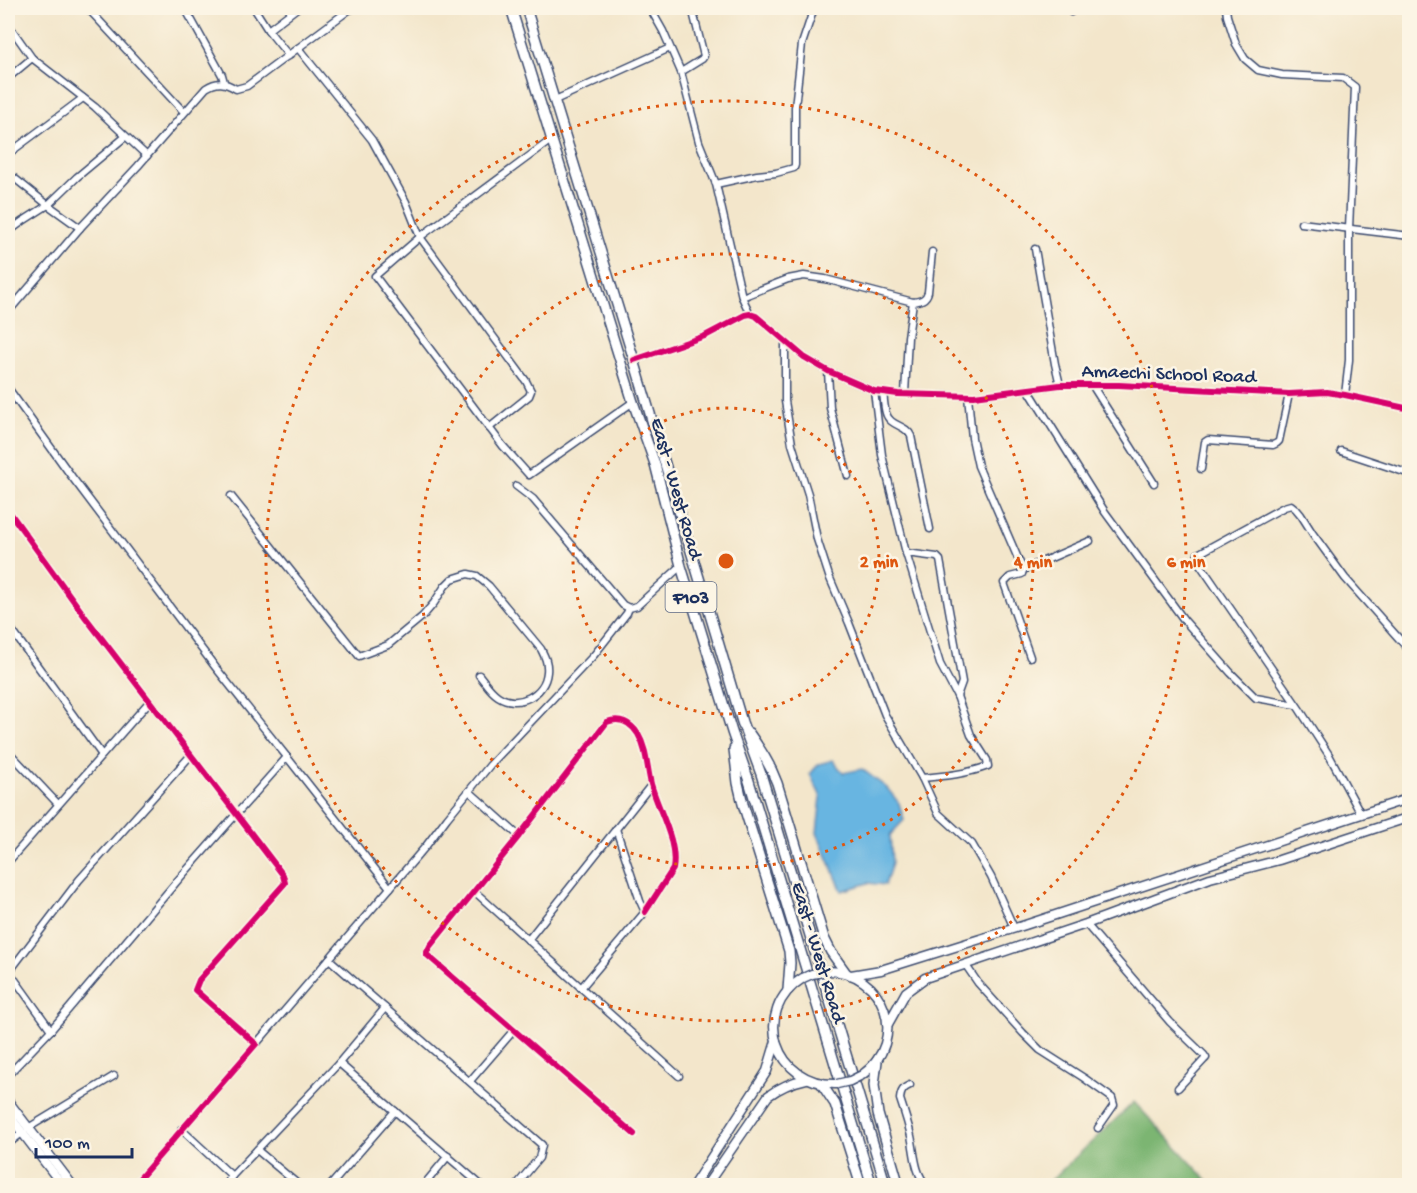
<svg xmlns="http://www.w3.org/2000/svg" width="1417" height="1193" font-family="'Gochi Hand',sans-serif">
  <rect width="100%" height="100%" fill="#fcf5e5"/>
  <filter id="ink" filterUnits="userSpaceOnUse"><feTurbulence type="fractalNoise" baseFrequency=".0167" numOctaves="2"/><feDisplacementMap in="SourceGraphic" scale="12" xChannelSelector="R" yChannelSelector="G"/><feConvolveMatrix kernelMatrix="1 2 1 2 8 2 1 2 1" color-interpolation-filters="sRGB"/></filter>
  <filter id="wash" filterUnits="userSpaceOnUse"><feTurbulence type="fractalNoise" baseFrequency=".008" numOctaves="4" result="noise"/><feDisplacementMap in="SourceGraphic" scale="24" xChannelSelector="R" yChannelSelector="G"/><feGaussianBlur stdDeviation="1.35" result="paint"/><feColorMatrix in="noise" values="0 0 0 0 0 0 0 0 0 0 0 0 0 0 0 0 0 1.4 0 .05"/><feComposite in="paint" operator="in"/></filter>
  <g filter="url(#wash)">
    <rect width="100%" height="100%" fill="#f3e6cb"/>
    <!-- forest -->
    <polygon fill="#7cb572" stroke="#4c7268" stroke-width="1.5" points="1134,1102 1212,1185 1046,1185"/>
    <!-- water -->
    <polygon fill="#67b5e1" stroke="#4172a0" stroke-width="1.5" points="833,760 843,773 862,769 887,788 899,803 904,820 890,835 892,863 885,885 868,883 842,891 817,833 821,797 810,774 819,764"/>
  </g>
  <g filter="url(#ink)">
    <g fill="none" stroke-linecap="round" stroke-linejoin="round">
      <!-- minor casing -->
      <g stroke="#3b4a6e" stroke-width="9">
        <g id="minor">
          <polyline points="88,8 94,15 184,112"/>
          <polyline points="185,8 222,75 224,82"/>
          <polyline points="254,8 268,30 289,56"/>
          <polyline points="650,8 663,31 681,72 699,142 716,184 742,297 750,314"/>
          <polyline points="1226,8 1227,16 1236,44 1245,59 1258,70 1282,75 1343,78 1355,87 1349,229 1349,360 1345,395"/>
          <polyline points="1071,12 1076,8"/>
          <polyline points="8,24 32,58"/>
          <polyline points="268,30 297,8"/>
          <polyline points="298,48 372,140 406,202 420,237 526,381 531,391 529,396 489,428"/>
          <polyline points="681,72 702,59 704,56 692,8"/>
          <polyline points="8,78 32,58 95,107 147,156"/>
          <polyline points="555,100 670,48"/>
          <polyline points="551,140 420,237 375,276 503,446 529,475 633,402"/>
          <polyline points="8,154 83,98"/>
          <polyline points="8,173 48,205 80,228"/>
          <polyline points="716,184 757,175 776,173 794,168 795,165 795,107 802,44 814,8"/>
          <polyline points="1301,223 1410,236"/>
          <polyline points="8,232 23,221 48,205 77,177 125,137"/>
          <polyline points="1035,249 1055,364 1060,385"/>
          <path d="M 742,297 L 788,279 L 804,276 L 825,279 L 913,302 C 920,301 926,300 928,292 L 932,252"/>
          <path d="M 8,312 L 80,228 L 138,166 L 206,88 C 217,81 225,82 236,89 L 247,86 L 349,10 L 354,8"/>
          <polyline points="785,341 785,401 792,444 808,494 817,539 829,576 849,623 885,715 922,778 938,813 972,844 991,877 1014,928"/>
          <polyline points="634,360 705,336 745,315 750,314 756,316 804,357 828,371 874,391 883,392 898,394 974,396 1060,385 1119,385 1289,394 1327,392 1345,395 1410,409"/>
          <polyline points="828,371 830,408 848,476"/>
          <polyline points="1092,385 1154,483"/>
          <polyline points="8,388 72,477 216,668 287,757"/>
          <polyline points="1028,389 1105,512 1184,620 1231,673 1256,698 1296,705"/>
          <path d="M 874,391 L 882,455 L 906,553 L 940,664 L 957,696 L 971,735 L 987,760 L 988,766 C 967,774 945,776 922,778"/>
          <path d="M 883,392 C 884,399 884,406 886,413 C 890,427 906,424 911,436 L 930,529"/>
          <polyline points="905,394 908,337 913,302"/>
          <polyline points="968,396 972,438 978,466 1023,570 1022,574 1010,577 1004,583 1030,657"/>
          <polyline points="1341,451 1410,474"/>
          <polyline points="1201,469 1205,442 1208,440 1273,445 1277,443 1279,441 1289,394"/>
          <polyline points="516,486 533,499 623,605 629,608 637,606 681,566"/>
          <path d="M 231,496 L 359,656 L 388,645 L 423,616 L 434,603 L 445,586 L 452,579 L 468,574 L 477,576 L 489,586 L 541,649 C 545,657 548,663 547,672 C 545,695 518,709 498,696 C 490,691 485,682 479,675"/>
          <polyline points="8,510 86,618 283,875 285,883 199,980 195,990 256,1044 133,1186"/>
          <polyline points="906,553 937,557 940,560 962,682 957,696"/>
          <polyline points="1023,570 1090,541"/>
          <polyline points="8,625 102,755"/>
          <polyline points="8,751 58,804"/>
          <polyline points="469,791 519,836"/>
          <polyline points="1361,814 1329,755 1300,710 1197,560 1198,554 1284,507 1291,505 1296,509 1301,515 1313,534 1345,578 1410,651"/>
          <polyline points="8,862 149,702"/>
          <polyline points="474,891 679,1076"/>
          <polyline points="1086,924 1170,1022 1204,1055 1206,1058 1204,1060 1178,1088"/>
          <polyline points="528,940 651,785"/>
          <polyline points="329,959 542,1145 539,1158 516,1186"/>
          <polyline points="965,964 978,983 1023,1033 1040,1050 1084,1078 1112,1098 1114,1105 1098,1128"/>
          <polyline points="8,970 51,1030"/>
          <polyline points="9,972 79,880 191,755"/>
          <polyline points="581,988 645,912 640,901 616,829"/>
          <polyline points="385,1008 339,1063 482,1186"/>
          <polyline points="256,1044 426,846 447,818 490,765 594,655 627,613 629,608"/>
          <polyline points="8,1075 51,1030 178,880 287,757 390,888"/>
          <polyline points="470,1081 514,1030"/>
          <path d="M 910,1085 C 903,1088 901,1091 900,1099 C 904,1111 908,1123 911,1136 C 915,1153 914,1172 927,1186"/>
          <polyline points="28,1128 114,1076"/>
          <polyline points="181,1129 232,1176 225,1186"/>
          <path d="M 634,1134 L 426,954 L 430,946 L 519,836 L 607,722 C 620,717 631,723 638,734 C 647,749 647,768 651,784 C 658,810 678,841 673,869 L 645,912"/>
          <polyline points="8,1144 22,1133"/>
          <polyline points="257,1150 300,1186"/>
          <polyline points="232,1176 339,1063"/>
          <polyline points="330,1186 395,1111"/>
          <polyline points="423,1186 448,1156"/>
        </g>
      </g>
      <!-- secondary casing -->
      <g stroke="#3b4a6e" stroke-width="11">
        <g id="secondary">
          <path d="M 827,971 C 885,970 910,1040 862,1075"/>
          <polyline points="851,975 881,970 1025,925 1410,798"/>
          <path d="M 803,978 C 750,1011 775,1086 837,1084"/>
          <polyline points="888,1024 906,992 925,978 1086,924 1210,878 1279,860 1410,817"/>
          <polyline points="8,1101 73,1186"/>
          <polyline points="8,1114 63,1186"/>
          <polyline points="693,1186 767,1071 776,1041"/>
          <path d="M 706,1186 L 768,1096 C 780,1087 792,1082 806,1079"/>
        </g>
      </g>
      <!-- primary casing -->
      <g stroke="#3b4a6e" stroke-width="12">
        <g id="primary">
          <polyline points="511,8 633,402 655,464 681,566 732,732 749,781 872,1186"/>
          <polyline points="526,8 634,360 742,722 761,774 886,1186"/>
          <path d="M 749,733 C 760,749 770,764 777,783 L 824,938 L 831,952 L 846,973"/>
          <polyline points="734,749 738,783 743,804 789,951 790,963 788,990"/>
          <polyline points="877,1061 874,1085 878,1114 899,1186"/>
          <polyline points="821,1083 835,1104 861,1186"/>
        </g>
      </g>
      <!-- minor -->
      <use href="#minor" stroke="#fff" stroke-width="6"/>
      <!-- secondary -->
      <use href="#secondary" stroke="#fff" stroke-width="8"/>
      <!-- primary -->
      <use href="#primary" stroke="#fff" stroke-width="9"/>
      <!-- secondary-bridge casing -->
      <g stroke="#3b4a6e" stroke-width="11" stroke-linecap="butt">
        <g id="secondary-bridge">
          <polyline points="803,978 812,974 827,971"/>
          <polyline points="837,1084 850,1081 862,1075"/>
        </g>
      </g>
      <!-- secondary-bridge -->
      <use href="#secondary-bridge" stroke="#fff" stroke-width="8"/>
      <!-- cycleway casing -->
      <g stroke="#fcf5e5" stroke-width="10">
        <g id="cycleway">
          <polyline points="634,360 705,336 745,315 750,314 756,316 804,357 828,371 874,391 883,392 898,394 974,396 1060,385 1119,385 1289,394 1327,392 1345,395 1410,409"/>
          <polyline points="8,510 86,618 283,875 285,883 199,980 195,990 256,1044 133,1186"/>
          <path d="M 634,1134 L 426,954 L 430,946 L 519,836 L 607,722 C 620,717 631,723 638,734 C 647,749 647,768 651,784 C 658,810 678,841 673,869 L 645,912"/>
        </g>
      </g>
      <!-- cycleway -->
      <use href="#cycleway" stroke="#d6006c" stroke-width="6"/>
    </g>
  </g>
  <!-- distance rings -->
  <g fill="none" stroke="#de5710" stroke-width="3" stroke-dasharray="3 6">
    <circle cx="726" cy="561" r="153"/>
    <circle cx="726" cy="561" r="307"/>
    <circle cx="726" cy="561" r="460"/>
  </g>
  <g text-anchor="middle" stroke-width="5" stroke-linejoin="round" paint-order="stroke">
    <!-- shield labels -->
    <rect fill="#fcf5e5" stroke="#5e6a86" stroke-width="1.5" x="665.5" y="582" width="51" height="30" rx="4.5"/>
    <g font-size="18" font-weight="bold" fill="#1b2f5e">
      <text x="691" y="603">F103</text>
    </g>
    <!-- street labels -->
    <g font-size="20" fill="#1b2f5e" stroke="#fcf5e5">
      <text transform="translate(1169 372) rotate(2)" y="7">Amaechi School Road</text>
      <text transform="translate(678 488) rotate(74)" y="7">East - West Road</text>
      <text transform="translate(820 952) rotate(73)" y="7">East - West Road</text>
    </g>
  </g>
  <circle cx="726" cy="561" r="9" fill="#de5710" stroke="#fcf5e5" stroke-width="3"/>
  <g font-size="18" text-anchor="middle" font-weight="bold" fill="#de5710" stroke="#fcf5e5" stroke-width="5" stroke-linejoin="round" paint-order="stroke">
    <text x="879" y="567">2 min</text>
    <text x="1033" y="567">4 min</text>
    <text x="1186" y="567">6 min</text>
  </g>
  <!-- margin -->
  <rect width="1417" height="1193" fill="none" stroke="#fcf5e5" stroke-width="30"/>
  <!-- scale -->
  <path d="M36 1148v9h96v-9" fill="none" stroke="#1b2f5e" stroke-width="3"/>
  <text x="45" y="1148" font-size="18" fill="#1b2f5e" stroke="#fcf5e5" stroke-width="4.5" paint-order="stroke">100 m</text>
</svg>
